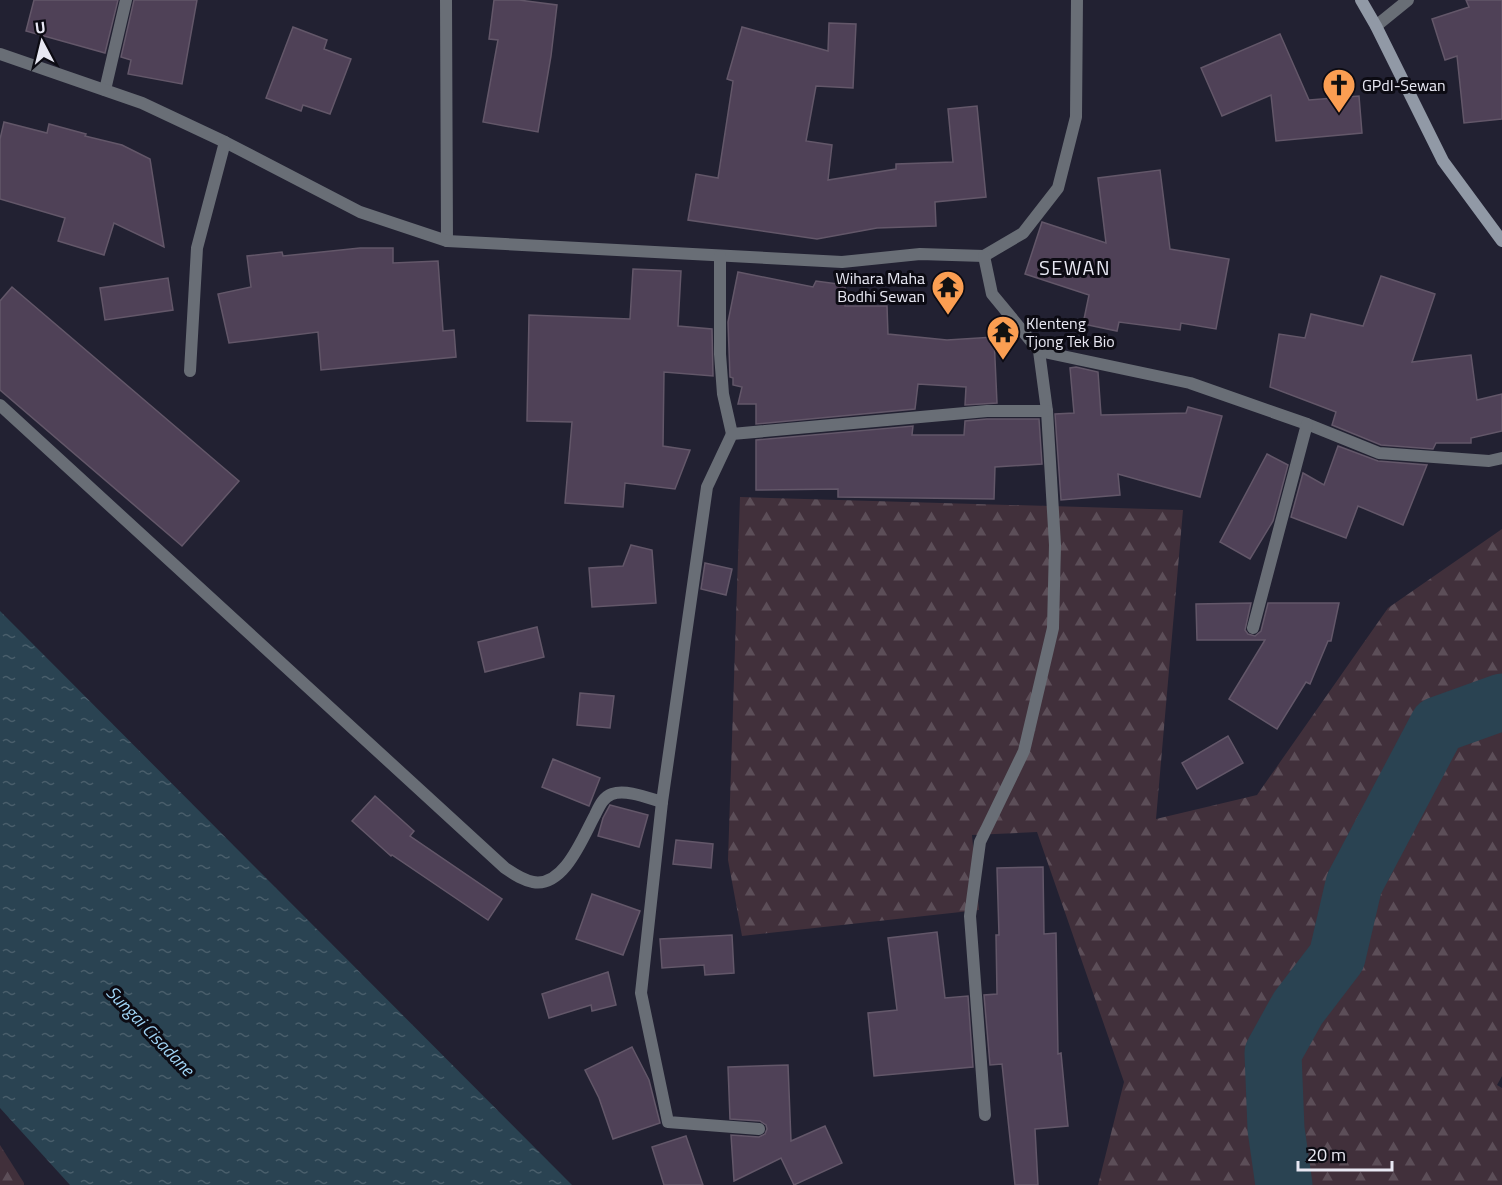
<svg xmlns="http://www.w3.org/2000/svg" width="1502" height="1185" font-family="'Titillium Web',sans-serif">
  <defs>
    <pattern id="forest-firs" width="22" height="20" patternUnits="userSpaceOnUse" patternTransform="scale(1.5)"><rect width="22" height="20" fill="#41303b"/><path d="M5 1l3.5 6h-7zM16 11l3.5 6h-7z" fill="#5c4e58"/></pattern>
    <pattern id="water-ripples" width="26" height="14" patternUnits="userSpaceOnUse" patternTransform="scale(1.5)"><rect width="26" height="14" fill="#2a4352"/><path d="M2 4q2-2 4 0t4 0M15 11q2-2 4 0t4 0" fill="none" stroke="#495e6b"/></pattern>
  </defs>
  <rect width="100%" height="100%" fill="#222132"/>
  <!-- forest -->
  <g fill="url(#forest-firs)">
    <polygon points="740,497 1183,510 1156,819 1257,795 1388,608 1502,529 1502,1076 1497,1085 1502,1088 1502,1185 1098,1185 1124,1082 1037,832 972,835 979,910 742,936 728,860"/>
    <polygon points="0,1145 24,1183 24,1185 0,1185"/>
  </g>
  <!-- water -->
  <polygon fill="url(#water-ripples)" points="0,611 572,1185 70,1185 0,1108"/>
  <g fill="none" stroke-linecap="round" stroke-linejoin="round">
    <!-- river -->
    <polyline stroke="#2a4352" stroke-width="57" points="1284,1185 1276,1129 1273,1053 1298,1008 1337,957 1354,884 1438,725 1502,702"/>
  </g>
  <!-- building -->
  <g fill="#4f4157" stroke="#635769" stroke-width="1.5">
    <polygon points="34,0 118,0 105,53 26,31"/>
    <polygon points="134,0 197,0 182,84 128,74 131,60 121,57"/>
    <polygon points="494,0 519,0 557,5 551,56 538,132 483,122 498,40 489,39"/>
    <polygon points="1466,0 1502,0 1502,119 1464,123 1457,56 1445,60 1432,19 1469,7"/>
    <polygon points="829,23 856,24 853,88 816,86 806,141 832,145 828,180 896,169 896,164 953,162 948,109 977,106 986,197 935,202 936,226 877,228 817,239 688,220 696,174 718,178 733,81 727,79 742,27 828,51"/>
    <polygon points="293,27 327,40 324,49 351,59 330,114 303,105 301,111 266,98"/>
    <polygon points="1280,34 1309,100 1359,96 1362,133 1276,141 1271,95 1222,116 1201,68"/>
    <polygon points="4,122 47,133 49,124 86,134 85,136 122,145 150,159 164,247 114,223 104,255 58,241 65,218 0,199 0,139"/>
    <polygon points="1160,170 1170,249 1229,259 1216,329 1181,323 1180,330 1119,322 1117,331 1083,324 1089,295 1025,274 1042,222 1106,243 1098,178"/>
    <polygon points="360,248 393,248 393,263 438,261 443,331 454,330 456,357 321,370 318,332 229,343 218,294 251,287 247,256 282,252 283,256"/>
    <polygon points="633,269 681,271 678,326 712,329 713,376 664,372 663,446 690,450 675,489 625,483 623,507 565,503 572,422 527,421 529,315 630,319"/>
    <polygon points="738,272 813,287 816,281 845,285 845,306 887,306 888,334 947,340 994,337 997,403 965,405 966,387 918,384 915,409 756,424 756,404 738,404 742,387 733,385 733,378 730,377 728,322"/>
    <polygon points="1381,276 1435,294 1412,362 1471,355 1477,400 1502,394 1502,431 1471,438 1471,443 1436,443 1433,449 1381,445 1332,425 1336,412 1270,387 1279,334 1305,338 1311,314 1363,326"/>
    <polygon points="168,278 173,310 105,320 100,288"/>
    <polygon points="12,287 239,481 182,546 0,390 0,301"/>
    <polygon points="1076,367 1098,372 1101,415 1186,413 1188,407 1222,416 1200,497 1118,474 1120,495 1061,500 1055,414 1074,413 1070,368"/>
    <polygon points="987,419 1039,419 1042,464 995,467 994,499 838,497 838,489 756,490 756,440 913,426 912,435 964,435 965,421"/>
    <polygon points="1338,446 1378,461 1427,465 1403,525 1358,506 1346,538 1291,517 1303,473 1324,485"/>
    <polygon points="1267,454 1288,465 1273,521 1250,559 1220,542"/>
    <polygon points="631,545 652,550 656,603 592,607 589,568 623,566"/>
    <polygon points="705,563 732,569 726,595 701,589"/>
    <polygon points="1251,603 1245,630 1248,634 1255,636 1261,631 1268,603 1339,603 1331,641 1328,641 1310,684 1306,682 1277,729 1229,699 1265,640 1197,640 1196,604"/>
    <polygon points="537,627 544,657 485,672 478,642"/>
    <polygon points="580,693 614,696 610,728 577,725"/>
    <polygon points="1228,736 1243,763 1197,789 1182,763"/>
    <polygon points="553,759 600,778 589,806 542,787"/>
    <polygon points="375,796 414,831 410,836 502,899 488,920 392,855 391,856 352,821"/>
    <polygon points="610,805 648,815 639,847 598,836 603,818"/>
    <polygon points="676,840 713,844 711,868 673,864"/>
    <polygon points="1043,867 1044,934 1056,933 1058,1054 1061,1053 1068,1126 1035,1129 1038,1185 1015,1185 1002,1064 990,1065 984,995 997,994 996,935 999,935 997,868"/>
    <polygon points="592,894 640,911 623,955 576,939"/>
    <polygon points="937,932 945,998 968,996 973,1067 874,1076 868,1013 897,1010 888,938"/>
    <polygon points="732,935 734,973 705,975 704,965 662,968 660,939"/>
    <polygon points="608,972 616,1005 592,1011 591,1005 549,1018 542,994"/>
    <polygon points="632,1047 649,1080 660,1123 613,1139 599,1098 585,1070"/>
    <polygon points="788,1065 791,1141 825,1126 842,1163 794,1185 781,1158 734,1181 731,1135 759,1137 765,1134 767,1129 766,1125 760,1121 730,1119 728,1067"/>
    <polygon points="686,1136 703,1185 664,1185 652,1147"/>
  </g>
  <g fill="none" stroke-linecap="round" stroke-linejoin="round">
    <!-- lane -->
    <polyline stroke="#696e76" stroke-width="12" points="105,90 126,0"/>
    <!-- street -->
    <g stroke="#696e76" stroke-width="12">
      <polyline points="446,0 447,241"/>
      <polyline points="1376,26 1408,0"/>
      <polyline points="0,54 142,103 225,142 360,212 447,241 842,262 920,254 984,256 1023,233 1058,188 1076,117 1077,0"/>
      <polyline points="720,256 720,354 723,394 732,434"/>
      <polyline points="984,256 992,294 1039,351 1047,411 1055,545 1053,628 1024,751 980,842 970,916 985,1115"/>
      <polyline points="1039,351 1190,383 1307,424 1379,453 1489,461 1502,458"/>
      <polyline points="190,371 197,248 225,142"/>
      <path d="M 0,405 L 505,868 C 514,874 522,880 533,882 C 564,888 583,837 595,815 C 599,807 603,797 612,794 C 626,789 648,798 662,802"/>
      <polyline points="1253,628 1307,424"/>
      <polyline points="759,1129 668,1122 641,993 662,802 707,487 732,434 987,411 1047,411"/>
    </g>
    <!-- secondary -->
    <polyline stroke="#9199a6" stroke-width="12" points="1361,0 1376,26 1443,161 1502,241"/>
  </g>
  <!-- icons -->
  <defs>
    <g id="church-pin" transform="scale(1.725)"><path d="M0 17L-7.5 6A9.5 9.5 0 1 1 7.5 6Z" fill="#fb9e52" stroke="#0c0b13"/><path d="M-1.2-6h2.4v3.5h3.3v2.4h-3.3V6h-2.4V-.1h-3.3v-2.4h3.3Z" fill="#111"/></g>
    <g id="temple-pin" transform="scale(1.725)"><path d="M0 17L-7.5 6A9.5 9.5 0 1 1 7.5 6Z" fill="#fb9e52" stroke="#0c0b13"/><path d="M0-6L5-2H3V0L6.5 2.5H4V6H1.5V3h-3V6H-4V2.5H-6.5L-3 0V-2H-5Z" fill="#111"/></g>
  </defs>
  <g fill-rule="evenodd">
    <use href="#church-pin" x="1339" y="85"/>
    <use href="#temple-pin" x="948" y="287"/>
    <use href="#temple-pin" x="1003" y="332"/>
  </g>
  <g text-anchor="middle" stroke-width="6" stroke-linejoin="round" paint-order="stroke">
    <!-- poi labels -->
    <g font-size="16" fill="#e8e8f3" stroke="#0c0b13" text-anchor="start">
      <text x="1362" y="91">GPdI-Sewan</text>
      <text x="925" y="284" text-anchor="end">Wihara Maha<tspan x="925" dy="18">Bodhi Sewan</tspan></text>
      <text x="1026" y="329">Klenteng<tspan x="1026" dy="18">Tjong Tek Bio</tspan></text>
    </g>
    <!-- water labels -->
    <g font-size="18" font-style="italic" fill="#a0d4f5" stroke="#0c0b13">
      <text transform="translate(150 1031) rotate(46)" y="6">Sungai Cisadane</text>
    </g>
    <!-- quarter labels -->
    <g font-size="20" letter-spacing="1.5" fill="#e8e8f3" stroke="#0c0b13">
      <text x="1075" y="275">SEWAN</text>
    </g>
  </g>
  <!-- north arrow -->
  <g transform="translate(42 42) rotate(353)" stroke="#0c0b13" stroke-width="4.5" paint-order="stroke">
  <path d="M0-4.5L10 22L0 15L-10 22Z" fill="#e8e8f3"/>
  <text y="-9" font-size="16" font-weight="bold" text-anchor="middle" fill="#e8e8f3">U</text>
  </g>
  <!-- scale -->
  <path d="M1298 1161v9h94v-9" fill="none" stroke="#e8e8f3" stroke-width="3"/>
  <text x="1307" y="1161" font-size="18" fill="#e8e8f3" stroke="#0c0b13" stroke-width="4.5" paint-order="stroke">20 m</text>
</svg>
